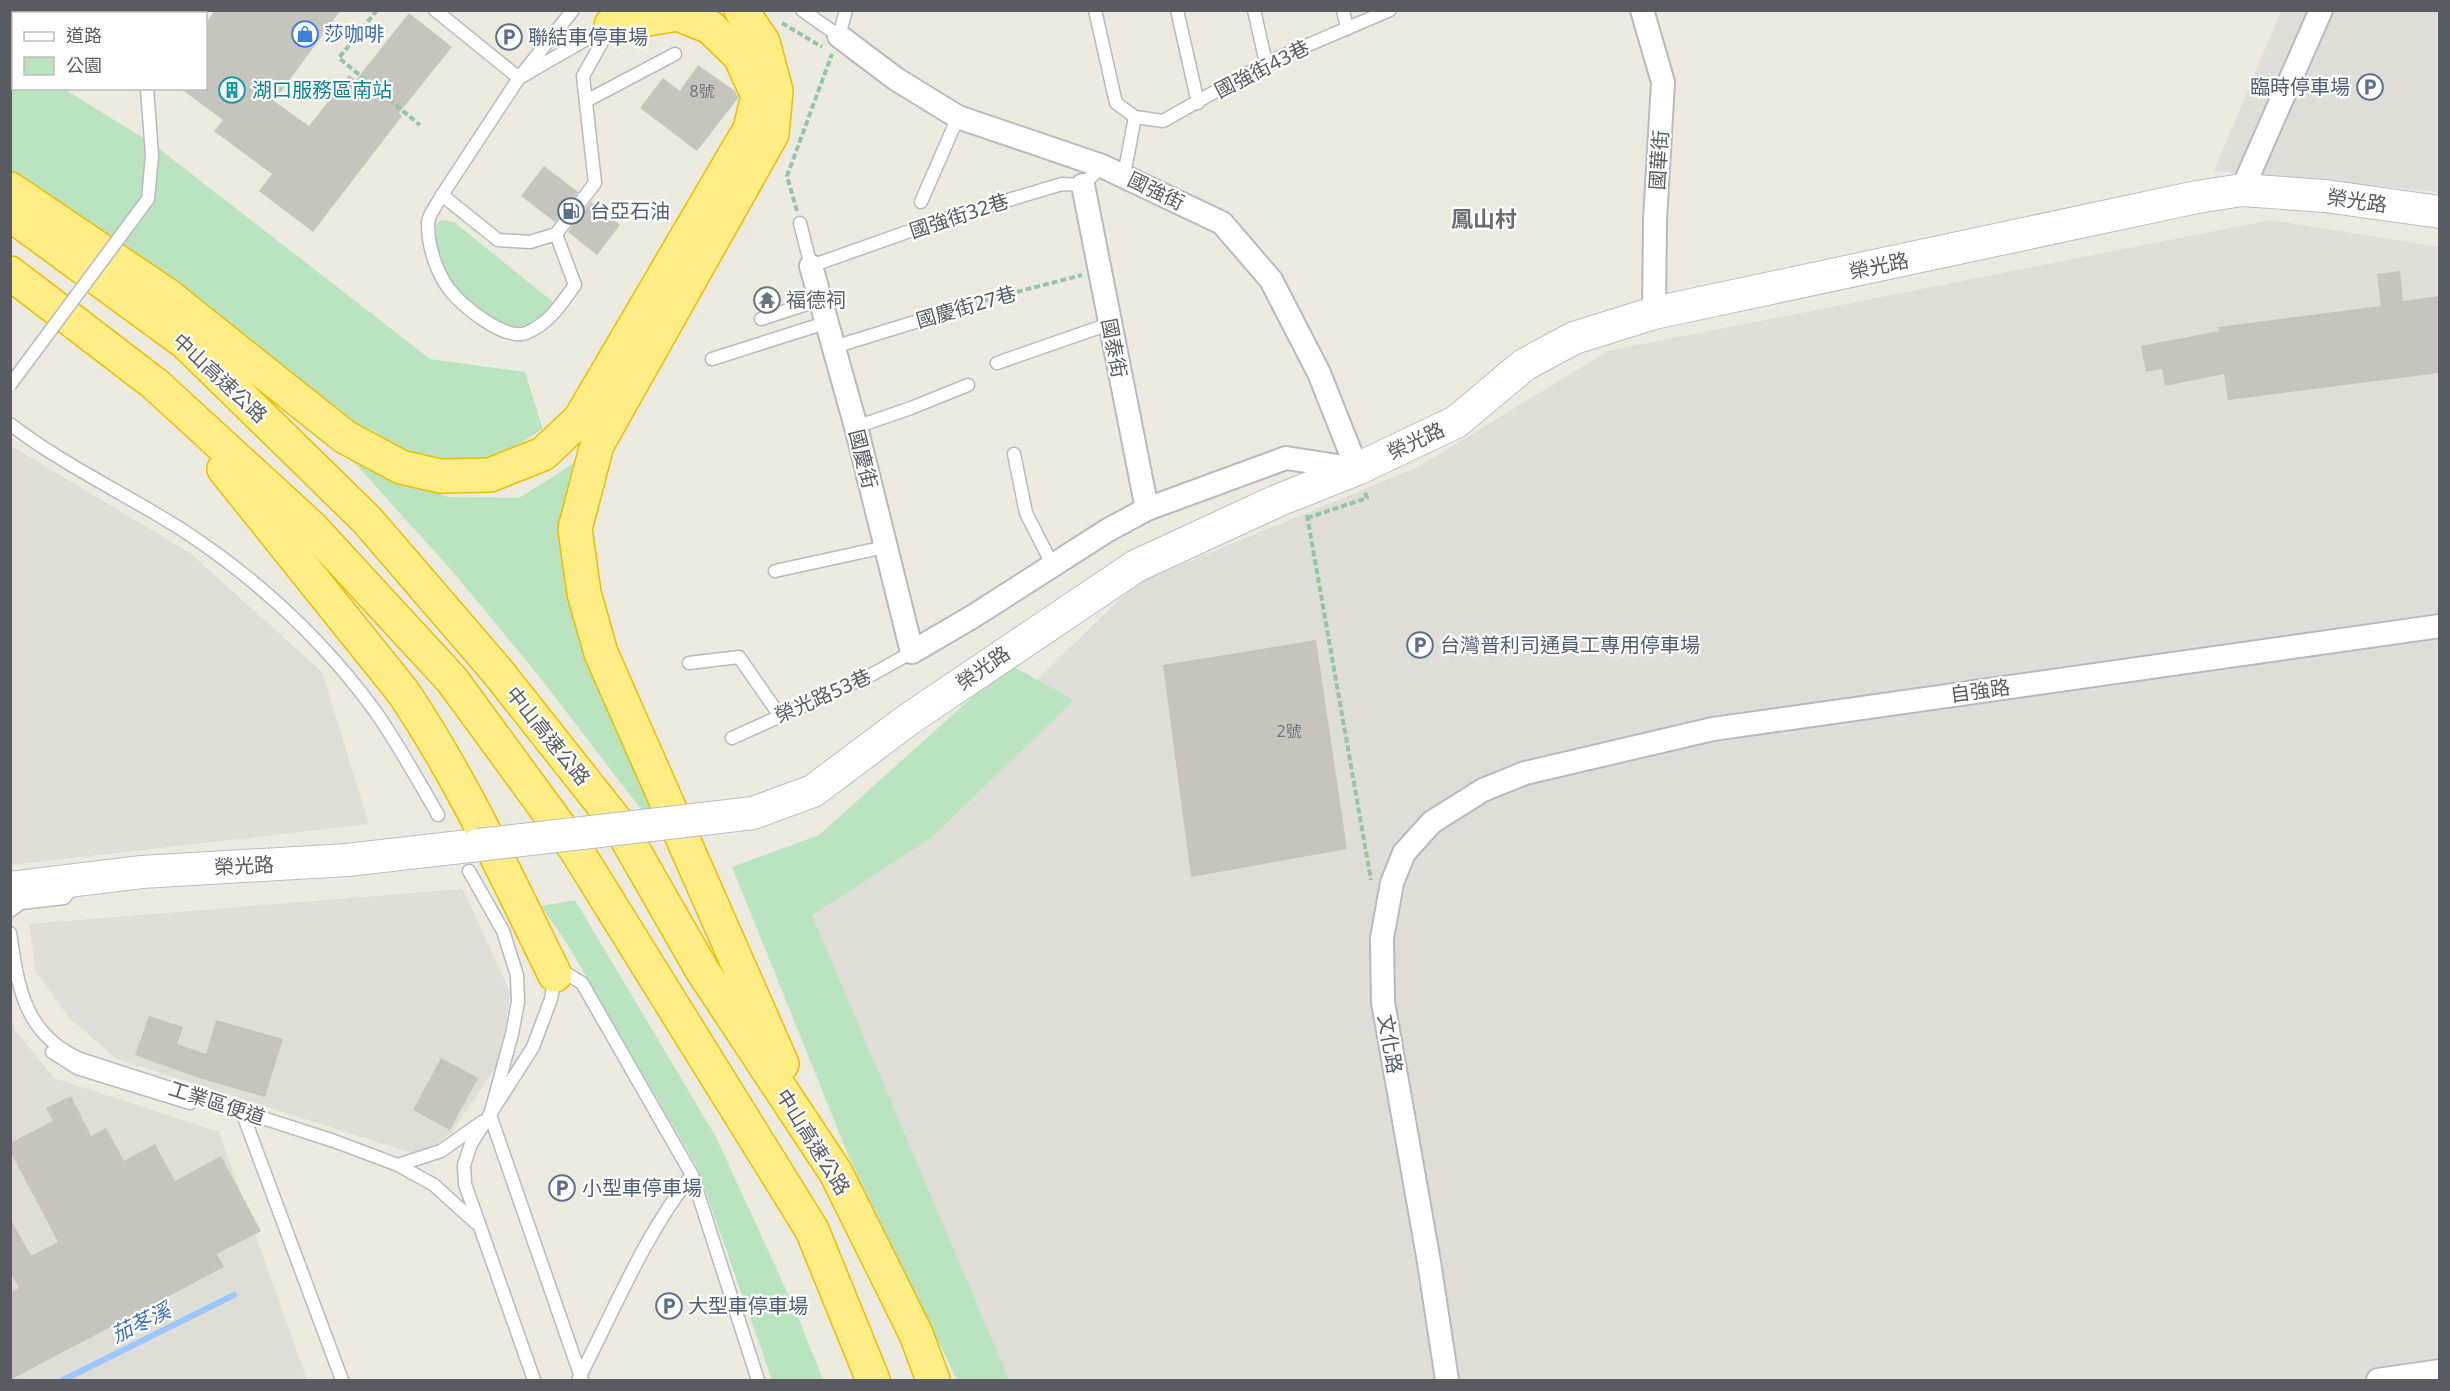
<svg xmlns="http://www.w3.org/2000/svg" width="2450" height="1391" font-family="'Noto Sans','Noto Sans TC',sans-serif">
  <rect width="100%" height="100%" fill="#eceadf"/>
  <!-- industrial -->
  <g fill="#dfddd7">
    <polygon points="2281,11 2439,11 2439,192 2214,171"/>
    <polygon points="2271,220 2439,247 2439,1380 981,1380 797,910 1137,583 1418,467 1608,351"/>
    <polygon points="10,445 190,553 322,672 369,824 11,865"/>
    <polygon points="463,889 510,992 501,1060 452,1132 421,1156 117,1059 69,1018 36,972 29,924"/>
    <polygon points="10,1009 15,1030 54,1078 219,1132 307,1380 11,1380"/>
  </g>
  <!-- green -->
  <g fill="#bae4c0">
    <polygon points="10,55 13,56 14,88 64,89 153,144 430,359 525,372 543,429 490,462 421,456 373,435 11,183"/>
    <path d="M 441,220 L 454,222 L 553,302 L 536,322 L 508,331 C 466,301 430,287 432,229 Z"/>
    <path d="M 582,458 C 575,478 564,502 561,523 C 552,600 626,737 658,809 L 643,812 L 538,675 L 453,572 L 352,460 L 448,497 L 519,498 Z"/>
    <polygon points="1009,664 1074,700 931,838 812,915 1009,1380 957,1380 849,1157 732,867 819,835"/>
    <polygon points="575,900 716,1137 794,1307 823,1380 772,1380 697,1167 568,945 541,906"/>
  </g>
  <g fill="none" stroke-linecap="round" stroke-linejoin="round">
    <!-- stream -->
    <polyline stroke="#9cc8ff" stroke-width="6" points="63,1380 234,1295"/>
  </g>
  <!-- building -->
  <g fill="#c6c4bc">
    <polygon points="215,10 341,10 274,101 309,126 349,75 356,80 409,13 452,47 399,113 402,116 313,232 259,191 272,174 214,131 223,120 180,88 206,88 206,23"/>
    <polygon points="698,65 735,91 738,98 697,151 640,108 663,78 680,91"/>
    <polygon points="544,166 578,192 555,222 521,196"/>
    <polygon points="591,202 620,225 597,255 568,232"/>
    <polygon points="2400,271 2403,301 2439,296 2439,373 2228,400 2224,374 2165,386 2162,369 2146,372 2141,346 2219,331 2218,327 2381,306 2377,274"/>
    <polygon points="1316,640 1347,849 1191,877 1163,665"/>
    <polygon points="149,1016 183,1027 177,1044 206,1054 216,1020 283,1039 265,1097 199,1078 135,1055"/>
    <polygon points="441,1058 478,1078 450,1130 413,1110"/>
    <polygon points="71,1096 91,1136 106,1128 124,1161 155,1144 175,1181 221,1156 261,1231 217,1254 224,1267 10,1380 10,1293 19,1288 10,1272 10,1218 31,1256 58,1242 10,1151 10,1143 53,1121 46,1108"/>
  </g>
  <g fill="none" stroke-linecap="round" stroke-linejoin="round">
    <!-- lane casing -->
    <g stroke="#b7b9bf" stroke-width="15">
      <g id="lane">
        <polyline points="26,10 29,14"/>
        <polyline points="435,10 519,78 609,26"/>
        <polyline points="573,10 519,78 442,195 498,240 530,242 556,234 595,183 583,76 611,26"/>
        <polyline points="802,10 839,36 846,10"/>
        <polyline points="1095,10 1116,103 1135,117 1163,121 1266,63 1390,10"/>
        <polyline points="1177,10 1198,103"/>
        <polyline points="1254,10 1266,63"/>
        <polyline points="1343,10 1347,29"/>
        <polyline points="133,14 134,10"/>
        <polyline points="147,88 152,155 148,199"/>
        <polyline points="586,101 675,54"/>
        <polyline points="1124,175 1135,117"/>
        <path d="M 442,195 C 438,203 428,215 428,224 C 428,247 436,271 449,289 C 462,306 505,341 526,333 C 549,324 561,304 575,285 L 556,234"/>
        <polyline points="921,202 958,117"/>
        <polyline points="800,223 811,266 938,221 1062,184 1083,185 1102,166"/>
        <polyline points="761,319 819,300"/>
        <polyline points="834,347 970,305"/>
        <polyline points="712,359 825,323"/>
        <polyline points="997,363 1109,324"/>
        <path d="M 10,424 C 63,465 128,495 184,531 C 257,579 323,640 375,711 C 398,744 418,780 438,815"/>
        <polyline points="856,427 911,408 968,385"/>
        <polyline points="1014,454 1026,513 1053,566"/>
        <polyline points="775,571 885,547"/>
        <polyline points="689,663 739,657 780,716"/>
        <polyline points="732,738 873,674 912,652"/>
        <polyline points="469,871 503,931 517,975 518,1002 512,1034 490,1115 582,1380"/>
        <polyline points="10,911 21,903 64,898 75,885"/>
        <path d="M 10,933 C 18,987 24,1034 80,1059 L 334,1141 L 398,1165 L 441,1151 L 482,1122"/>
        <polyline points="52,1052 77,1068 190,1103"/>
        <polyline points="242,1112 342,1380"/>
        <polyline points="398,1165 434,1185 476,1223"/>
        <path d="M 579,1378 C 614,1311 644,1235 692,1175"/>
        <polyline points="534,1380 465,1184 464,1165 471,1144 533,1047 551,999 555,975 567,974 582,983 692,1175 758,1380"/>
      </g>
    </g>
    <!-- street casing -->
    <g stroke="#b7b9bf" stroke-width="26">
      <g id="street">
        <polyline points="1642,10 1663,82 1655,220 1654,313"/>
        <polyline points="1083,185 1147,509"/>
        <polyline points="2242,190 2321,10"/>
        <polyline points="811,266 856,427 912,652 972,617 1108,530 1147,509 1286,458 1357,469 1319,373 1271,280 1222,223 1102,166 958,117 896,79 839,36"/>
        <polyline points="1447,1380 1429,1262 1383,1002 1382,938 1392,883 1404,853 1432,822 1483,790 1525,773 1713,729 2440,626"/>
        <polyline points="2378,1380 2440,1371"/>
      </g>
    </g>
    <!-- secondary casing -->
    <g stroke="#babcc4" stroke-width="34">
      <g id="secondary">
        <polyline points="711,818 753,813 813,791 909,719 1136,566 1279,500 1357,469 1456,422 1524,365 1574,338 1654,313 2197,197 2242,190 2325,196 2440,212"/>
        <polyline points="10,888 142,872 347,860 478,845"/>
      </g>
    </g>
    <!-- highway casing -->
    <g stroke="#ebbe00" stroke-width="36">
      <g id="highway">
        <polyline points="741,10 763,42 776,91 772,134 597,445 575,529 584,593 601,653 782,1064"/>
        <polyline points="10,189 167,295 345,437 401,467 440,476 490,475 543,454 580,419 750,129 758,96 740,56 710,27 678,14 611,25"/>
        <polyline points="10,214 186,343 367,520 497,671 619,825 702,970 836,1173 916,1334 933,1380"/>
        <polyline points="10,273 155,384 311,527 452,680 575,848 812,1230 873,1380"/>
        <path d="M 224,469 L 403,692 C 463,781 507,878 555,975"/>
      </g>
    </g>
    <!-- path -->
    <g stroke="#94c5a8" stroke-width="4" stroke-dasharray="6 3" stroke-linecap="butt">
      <polyline points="377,10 339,58 420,125"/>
      <polyline points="782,23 822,47"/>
      <polyline points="797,211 787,176 832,54"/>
      <polyline points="982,301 1082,275"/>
      <polyline points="1307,515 1371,880"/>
      <polyline points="1307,518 1367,498 1365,492"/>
    </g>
    <!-- lane -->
    <use href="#lane" stroke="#fff" stroke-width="12"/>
    <!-- street -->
    <use href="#street" stroke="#fff" stroke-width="22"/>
    <!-- secondary -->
    <use href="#secondary" stroke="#fff" stroke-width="32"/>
    <!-- highway -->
    <use href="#highway" stroke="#fded84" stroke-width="33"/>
    <!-- lane-bridge casing -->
    <g stroke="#b7b9bf" stroke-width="15" stroke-linecap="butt">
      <polyline id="lane-bridge" points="10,385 148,199"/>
    </g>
    <!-- secondary-bridge casing -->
    <g stroke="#babcc4" stroke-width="34" stroke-linecap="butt">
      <polyline id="secondary-bridge" points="478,845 711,818"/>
    </g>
    <!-- lane-bridge -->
    <use href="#lane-bridge" stroke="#fff" stroke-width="12"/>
    <!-- secondary-bridge -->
    <use href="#secondary-bridge" stroke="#fff" stroke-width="32"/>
  </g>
  <!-- icons -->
  <defs>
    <g id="shop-ring" transform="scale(1.35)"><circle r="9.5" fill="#fff" stroke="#3f7fe0" stroke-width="1.5"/><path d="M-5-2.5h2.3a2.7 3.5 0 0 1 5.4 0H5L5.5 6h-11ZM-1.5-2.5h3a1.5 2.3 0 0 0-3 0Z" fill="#3f7fe0"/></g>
    <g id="parking-ring" transform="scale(1.35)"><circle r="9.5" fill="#fff" stroke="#5c6f8a" stroke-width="1.5"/><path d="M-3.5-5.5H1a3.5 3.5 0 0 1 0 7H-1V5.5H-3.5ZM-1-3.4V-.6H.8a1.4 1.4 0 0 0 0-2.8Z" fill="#5c6f8a"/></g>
    <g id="building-ring" transform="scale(1.35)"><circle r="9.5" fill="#fff" stroke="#0f9aa8" stroke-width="1.5"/><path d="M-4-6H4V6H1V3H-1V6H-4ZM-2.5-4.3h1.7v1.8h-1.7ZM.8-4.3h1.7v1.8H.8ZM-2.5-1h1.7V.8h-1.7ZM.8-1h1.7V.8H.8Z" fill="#0f9aa8"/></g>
    <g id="fuel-ring" transform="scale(1.35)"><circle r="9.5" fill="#fff" stroke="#5c6f8a" stroke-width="1.5"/><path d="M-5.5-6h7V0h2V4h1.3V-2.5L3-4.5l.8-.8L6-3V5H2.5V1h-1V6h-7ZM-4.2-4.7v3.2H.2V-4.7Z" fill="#5c6f8a"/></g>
    <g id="temple-ring" transform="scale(1.35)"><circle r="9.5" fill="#fff" stroke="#6b7280" stroke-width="1.5"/><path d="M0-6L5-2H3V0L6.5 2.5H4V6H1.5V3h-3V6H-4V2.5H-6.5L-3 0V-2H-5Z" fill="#6b7280"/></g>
  </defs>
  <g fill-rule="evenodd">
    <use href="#shop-ring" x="305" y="34"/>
    <use href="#parking-ring" x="509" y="37"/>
    <use href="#parking-ring" x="2370" y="87"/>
    <use href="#building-ring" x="232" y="90"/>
    <use href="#fuel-ring" x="571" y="211"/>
    <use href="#temple-ring" x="767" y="300"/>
    <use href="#parking-ring" x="1420" y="645"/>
    <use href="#parking-ring" x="562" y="1188"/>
    <use href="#parking-ring" x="669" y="1306"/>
  </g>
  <g text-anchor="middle" stroke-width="4.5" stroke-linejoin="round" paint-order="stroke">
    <!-- number labels -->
    <g font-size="16" fill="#747578">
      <text x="702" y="97">8號</text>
      <text x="1289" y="737">2號</text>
    </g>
    <!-- shop labels -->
    <g font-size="20" fill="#366cbe" stroke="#fff" text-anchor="start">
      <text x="324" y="41">莎咖啡</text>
    </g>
    <!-- service labels -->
    <g font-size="20" fill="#4e5e75" stroke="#fff" text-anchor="start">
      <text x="528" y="44">聯結車停車場</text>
      <text x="2350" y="94" text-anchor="end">臨時停車場</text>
      <text x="590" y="218">台亞石油</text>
      <text x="1440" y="652">台灣普利司通員工專用停車場</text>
      <text x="582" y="1195">小型車停車場</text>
      <text x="688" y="1313">大型車停車場</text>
    </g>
    <!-- street labels -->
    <g font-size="20" fill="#585b61" stroke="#fff">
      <text transform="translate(1262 69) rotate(-27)" y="7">國強街43巷</text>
      <text transform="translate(1659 160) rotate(-86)" y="7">國華街</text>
      <text transform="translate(1156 191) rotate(26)" y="7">國強街</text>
      <text transform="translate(2357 201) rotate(8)" y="7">榮光路</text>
      <text transform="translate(959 216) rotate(-18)" y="7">國強街32巷</text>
      <text transform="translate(1879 266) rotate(-12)" y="7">榮光路</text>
      <text transform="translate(966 307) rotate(-16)" y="7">國慶街27巷</text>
      <text transform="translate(1114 348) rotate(79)" y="7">國泰街</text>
      <text transform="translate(220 378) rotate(43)" y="7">中山高速公路</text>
      <text transform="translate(1416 441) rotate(-25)" y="7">榮光路</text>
      <text transform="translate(863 459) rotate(76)" y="7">國慶街</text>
      <text transform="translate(983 668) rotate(-35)" y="7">榮光路</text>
      <text transform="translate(1980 691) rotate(-8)" y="7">自強路</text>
      <text transform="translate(823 696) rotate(-24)" y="7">榮光路53巷</text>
      <text transform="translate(548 736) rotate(51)" y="7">中山高速公路</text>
      <text transform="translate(244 866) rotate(-3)" y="7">榮光路</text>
      <text transform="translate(1390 1044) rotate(80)" y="7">文化路</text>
      <text transform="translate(217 1103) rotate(18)" y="7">工業區便道</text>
      <text transform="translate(813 1142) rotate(58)" y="7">中山高速公路</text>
    </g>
    <!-- culture labels -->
    <g font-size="20" fill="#0d838f" stroke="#fff" text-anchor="start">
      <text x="252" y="97">湖口服務區南站</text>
    </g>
    <!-- worship labels -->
    <g font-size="20" fill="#5b616d" stroke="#fff" text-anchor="start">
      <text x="786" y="307">福德祠</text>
    </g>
    <!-- water labels -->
    <g font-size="21" font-style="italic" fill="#3e6fc2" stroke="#fff">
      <text transform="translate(141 1323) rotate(-26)" y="7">茄苳溪</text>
    </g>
    <!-- quarter labels -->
    <g font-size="22" font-weight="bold" fill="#696d73" stroke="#fff">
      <text x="1484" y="227">鳳山村</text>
    </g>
  </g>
  <!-- border -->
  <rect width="2450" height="1391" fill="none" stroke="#585b61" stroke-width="24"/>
  <!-- legend -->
  <rect x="12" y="12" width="195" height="78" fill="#ffffff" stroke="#bcbdc0" stroke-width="1.5"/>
  <rect x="24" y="32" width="30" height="9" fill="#ffffff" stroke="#bcbdc0" stroke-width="1.5"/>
  <text x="66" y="42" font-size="18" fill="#585b61">道路</text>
  <rect x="24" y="57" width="30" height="18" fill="#bae4c0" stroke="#bcbdc0" stroke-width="1.5"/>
  <text x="66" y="72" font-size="18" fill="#585b61">公園</text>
</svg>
